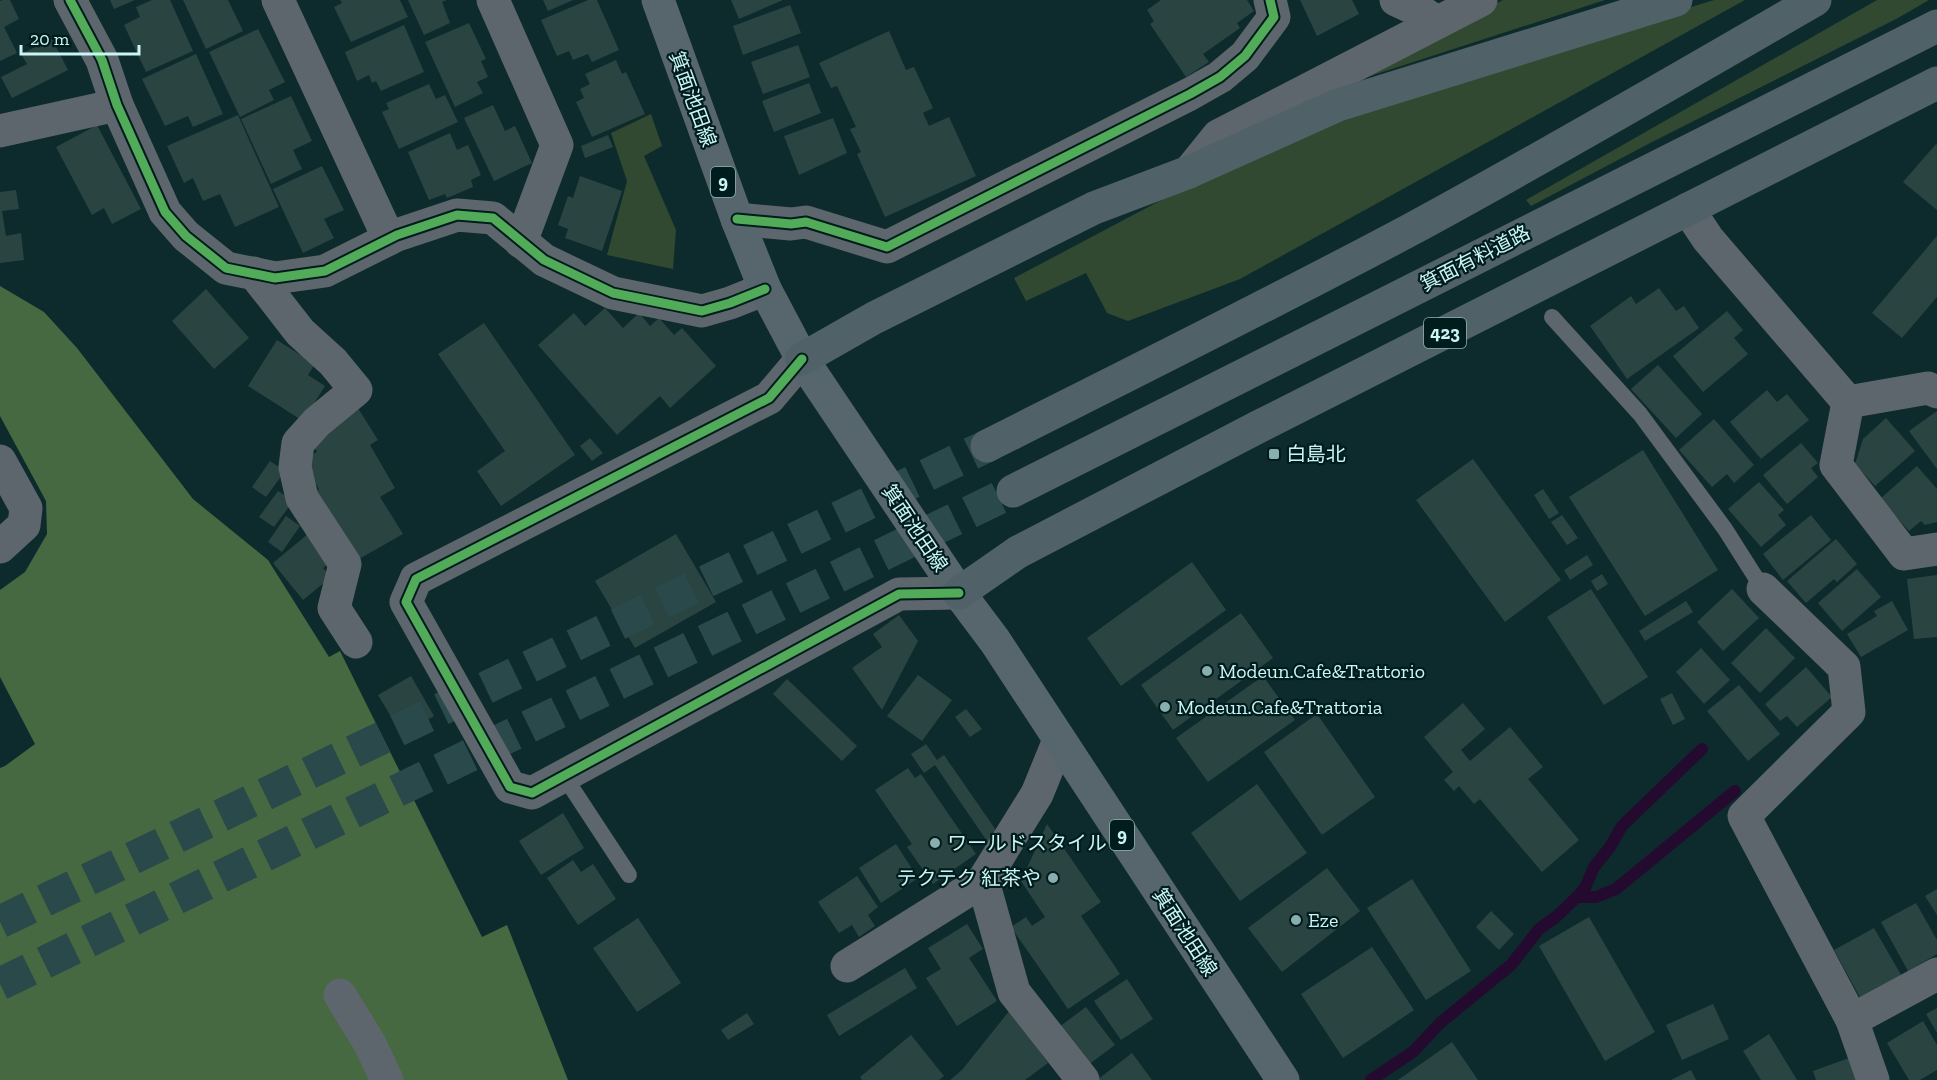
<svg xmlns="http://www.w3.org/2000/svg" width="1937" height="1080" font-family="'Zilla Slab','Noto Sans JP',serif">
  <rect width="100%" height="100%" fill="#0d2b2c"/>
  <!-- green -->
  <g fill="#314930">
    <polygon points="1503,0 1605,0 1361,79 1358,75"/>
    <polygon points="1714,0 1745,0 1240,279 1128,321 1107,313 1086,273 1026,301 1014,278 1203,178 1323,127 1600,35"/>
    <polygon points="1877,0 1929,0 1898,18 1652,142 1531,206 1526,200"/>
    <polygon points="651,114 662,146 644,156 676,230 673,269 607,255 627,181 611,133"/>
  </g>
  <!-- forest -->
  <polygon fill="#466942" points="0,286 44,312 77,348 193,499 268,560 329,657 340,651 482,937 507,925 568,1080 0,1080 0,768 5,766 35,744 0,677 0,590 25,572 47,534 46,501 0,416"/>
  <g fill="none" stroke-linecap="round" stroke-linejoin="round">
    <!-- stream -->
    <g stroke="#250a2f" stroke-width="12">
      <polyline points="1577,897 1596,897 1616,889 1735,791"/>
      <polyline points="1371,1080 1414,1051 1440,1023 1511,965 1539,929 1556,917 1577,897 1585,888 1594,867 1610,847 1622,826 1702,749"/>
    </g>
  </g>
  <!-- building -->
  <g fill="#2a4442">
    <polygon points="3,0 10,0 19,19 4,27 17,53 0,61 0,1"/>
    <polygon points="110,0 135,0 114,9"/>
    <polygon points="152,0 170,0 193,51 146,72 124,25 140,17 136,7"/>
    <polygon points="183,0 228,0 243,31 206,49"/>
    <polygon points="340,0 400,0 408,17 351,42 334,7 342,3"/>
    <polygon points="408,0 447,0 442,2 450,23 424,35"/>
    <polygon points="543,0 573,0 548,11"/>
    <polygon points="588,0 597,0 619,50 592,62 588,54 573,60 569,51 557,56 541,20"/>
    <polygon points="731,0 783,0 739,19"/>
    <polygon points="1161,0 1247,0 1254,11 1237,23 1240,28 1203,54 1209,62 1186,77 1150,24 1154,21 1147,10"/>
    <polygon points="1300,0 1352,0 1359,14 1317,36"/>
    <polygon points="790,5 801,33 743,55 733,26"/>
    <polygon points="469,23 486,59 481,61 488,77 477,82 483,93 455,107 425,42"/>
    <polygon points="404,25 424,72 381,91 376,81 372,83 369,75 357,81 345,52"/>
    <polygon points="258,29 285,82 269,90 274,100 240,117 209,52"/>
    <polygon points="889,31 906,70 914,67 933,108 923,113 929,126 949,117 976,176 885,217 857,154 861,152 850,129 856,127 837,86 831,88 819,63"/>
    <polygon points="52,39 68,70 12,98 1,77 27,64 21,54"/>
    <polygon points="798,45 810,77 763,94 751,62"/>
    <polygon points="196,54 223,114 193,127 188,116 165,126 142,79"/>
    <polygon points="616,60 622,74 626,72 645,114 592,137 576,102 584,98 580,89 590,84 585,74"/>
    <polygon points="809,83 821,113 774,132 762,101"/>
    <polygon points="429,84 436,99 445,95 458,122 399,149 382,112 389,109 386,103"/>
    <polygon points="291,96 312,141 293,150 302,169 271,184 241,119"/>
    <polygon points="493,105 505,131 515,126 532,163 494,181 464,118"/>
    <polygon points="238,115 279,207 235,227 220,194 203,201 193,178 184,183 167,146"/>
    <polygon points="833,118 847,153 799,175 784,136"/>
    <polygon points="97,125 141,209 112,224 104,208 92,215 56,147"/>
    <polygon points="450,133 457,150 468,145 481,175 471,180 473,187 447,198 445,194 429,200 408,152"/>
    <polygon points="608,135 613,147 585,158 581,146"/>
    <polygon points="1936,144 1937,145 1937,210 1903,182"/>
    <polygon points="322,166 344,210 324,219 334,238 303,253 273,189"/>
    <polygon points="580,176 622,191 602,251 565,238 568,229 558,225 568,196 573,198"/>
    <polygon points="16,190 19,209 2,211 6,236 21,233 24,260 0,263 0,192"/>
    <polygon points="1937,236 1937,297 1902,338 1872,313"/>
    <polygon points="1659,288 1676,311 1684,306 1699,328 1627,379 1590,326 1631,296 1636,304"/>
    <polygon points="206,289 249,338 214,369 172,321"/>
    <polygon points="605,308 623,328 639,313 650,326 659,318 674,335 682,328 716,366 670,408 660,396 617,435 538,345 574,313 585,326"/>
    <polygon points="1727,311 1743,330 1734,338 1748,354 1703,392 1673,356"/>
    <polygon points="484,323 575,455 501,506 477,471 505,451 438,354"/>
    <polygon points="277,340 315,364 308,375 325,386 303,421 248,386"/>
    <polygon points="1658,365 1702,414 1676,438 1631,389"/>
    <polygon points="1767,390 1777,402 1787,394 1809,420 1761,459 1730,422"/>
    <polygon points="356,405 378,440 370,445 395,488 380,497 403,534 359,559 315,492 319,489 302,460 317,452 310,441"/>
    <polygon points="1937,411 1937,469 1909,431"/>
    <polygon points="1886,418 1915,451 1875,486 1855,464 1863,439"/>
    <polygon points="1714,419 1754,465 1734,483 1727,474 1712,487 1679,450"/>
    <polygon points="590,438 603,453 592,461 580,446"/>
    <polygon points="1801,443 1818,463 1811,468 1818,477 1787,504 1763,475"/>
    <polygon points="1643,450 1718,570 1645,616 1569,497"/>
    <polygon points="1473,459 1561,580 1505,622 1416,500"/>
    <polygon points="270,461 285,471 266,497 252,487"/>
    <polygon points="1917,466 1937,489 1937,522 1925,525 1921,521 1909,531 1880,499"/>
    <polygon points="1759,482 1784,510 1778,515 1786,525 1761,547 1728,509"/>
    <polygon points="1543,489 1559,513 1549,519 1534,495"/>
    <polygon points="278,491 293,501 274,527 259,517"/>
    <polygon points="1562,515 1578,538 1567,545 1551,522"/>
    <polygon points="1811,515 1831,540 1783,580 1763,554"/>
    <polygon points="286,516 300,526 282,552 268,542"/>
    <polygon points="309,533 332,561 323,568 331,577 303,600 273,563"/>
    <polygon points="676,534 716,602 635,648 595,581"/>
    <polygon points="1836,539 1857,564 1837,582 1834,579 1806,603 1787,581"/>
    <polygon points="1587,555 1593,565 1570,580 1564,570"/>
    <polygon points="1192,562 1226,610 1121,686 1087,638"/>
    <polygon points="1857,569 1881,597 1842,631 1818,603"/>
    <polygon points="1602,574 1608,584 1597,591 1591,581"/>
    <polygon points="1937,575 1937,637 1914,639 1907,579"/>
    <polygon points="1591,589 1648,677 1604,705 1547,617"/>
    <polygon points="1732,589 1759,618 1723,651 1697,622"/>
    <polygon points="1686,601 1693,612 1645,641 1639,631"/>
    <polygon points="1892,601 1908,630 1861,657 1847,634 1877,616 1874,611"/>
    <polygon points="1241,613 1273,658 1173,730 1141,685"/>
    <polygon points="899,615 918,641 882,710 852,668 882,647 873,634"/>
    <polygon points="1766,628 1795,658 1760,693 1731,663"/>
    <polygon points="1701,648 1730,680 1704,704 1676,672"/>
    <polygon points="1806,667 1832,697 1797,727 1787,716 1780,721 1765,704"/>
    <polygon points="918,675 952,700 922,741 887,716"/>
    <polygon points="411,676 434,716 402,735 378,695"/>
    <polygon points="1263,676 1295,720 1208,782 1176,738"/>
    <polygon points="787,679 857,746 842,761 773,694"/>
    <polygon points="1739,685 1780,734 1748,761 1707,711"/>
    <polygon points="1672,693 1685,719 1673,725 1660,699"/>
    <polygon points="1463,703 1485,729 1461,750 1470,761 1510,727 1543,767 1528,779 1579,840 1542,872 1480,799 1474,804 1459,786 1454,791 1444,780 1453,772 1424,737"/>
    <polygon points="966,709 982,729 970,737 955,717"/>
    <polygon points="1317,714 1375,797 1322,835 1264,752"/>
    <polygon points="926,744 937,760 944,755 1000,836 989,844 935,765 924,773 911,754"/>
    <polygon points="908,768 915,778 921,774 976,854 933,884 907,847 912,844 875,790"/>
    <polygon points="1257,784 1307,853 1240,901 1191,833"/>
    <polygon points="563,813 584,848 541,875 519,841"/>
    <polygon points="1047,824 1101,902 1081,916 1120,974 1068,1009 1011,927 1026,917 1032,926 1045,917 1021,881"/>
    <polygon points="896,844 918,878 881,903 859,868"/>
    <polygon points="573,860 581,872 593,864 616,899 578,925 547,878"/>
    <polygon points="1327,868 1360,911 1282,972 1248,928"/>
    <polygon points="857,876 878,907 868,915 875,926 859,937 852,925 839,933 818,902"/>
    <polygon points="1412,879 1471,971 1426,1000 1367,908"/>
    <polygon points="1937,889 1937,915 1925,896"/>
    <polygon points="1916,903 1937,940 1937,954 1908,971 1881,922"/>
    <polygon points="1491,911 1514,934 1499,950 1476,927"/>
    <polygon points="1589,917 1655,1032 1605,1061 1539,946"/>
    <polygon points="638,918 681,983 637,1012 593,948"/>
    <polygon points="967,924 983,949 969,958 997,1001 957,1026 926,978 941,969 928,948"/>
    <polygon points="1874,928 1904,980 1863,1003 1834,950"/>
    <polygon points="1372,947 1414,1010 1343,1058 1301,994"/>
    <polygon points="905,968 917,988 839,1036 827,1015"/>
    <polygon points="1127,979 1153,1019 1121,1040 1094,1001"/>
    <polygon points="1713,1004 1729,1039 1682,1060 1666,1025"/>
    <polygon points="1086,1007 1115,1045 1084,1068 1055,1030"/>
    <polygon points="1937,1008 1937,1033 1926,1014"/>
    <polygon points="1010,1010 1048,1063 1025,1080 950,1080 962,1070"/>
    <polygon points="747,1013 754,1024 728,1040 721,1030"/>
    <polygon points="1923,1021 1937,1045 1937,1070 1920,1080 1909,1080 1887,1043"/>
    <polygon points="1769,1034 1797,1080 1761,1080 1743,1051"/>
    <polygon points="911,1035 944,1076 939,1080 862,1080 860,1077"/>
    <polygon points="1452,1042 1478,1080 1398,1080"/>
    <polygon points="1132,1053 1152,1080 1097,1080"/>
    <polygon points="1849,1058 1857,1080 1816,1080 1813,1071"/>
    <polygon points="1691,1070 1696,1080 1671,1080"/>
  </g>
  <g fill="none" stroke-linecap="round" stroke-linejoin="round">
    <!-- highway-tunnel -->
    <g stroke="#29494a" stroke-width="33" stroke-dasharray="33 16" stroke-linecap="butt">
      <polyline points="0,922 987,446"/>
      <polyline points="0,984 1013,491"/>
    </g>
    <!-- lane -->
    <g stroke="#5e666d" stroke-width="16">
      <polyline points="1552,317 1640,414 1725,529 1763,589"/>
      <polyline points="564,776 629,875"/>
    </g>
    <!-- street -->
    <g stroke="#5e666d" stroke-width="33">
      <polyline points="70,0 102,60 117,105 165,212 186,236 226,268 275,278 325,271 397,235 457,215 493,218 544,260 613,293 702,311 730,303 765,289"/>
      <polyline points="278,0 389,239"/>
      <polyline points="493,0 557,145 521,242"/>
      <polyline points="1396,0 1420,11 1437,22"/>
      <polyline points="0,131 117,105"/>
      <polyline points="1189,172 1218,136 1481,0"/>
      <polyline points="1688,209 1708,239 1848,402"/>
      <polyline points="737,219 791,224 806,222 887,247 1190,94 1220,77 1245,56 1274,17 1270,0"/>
      <polyline points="254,273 300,332 333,362 356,390 317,422 298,443 295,467 302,498 345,564 334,608 356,642"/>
      <polyline points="802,359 769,398 416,579 406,602 510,787 532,793 899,594 959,593"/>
      <polyline points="1937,392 1928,388 1848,402 1836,465 1904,554 1937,549"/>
      <polyline points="0,461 26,508 24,525 0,547"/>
      <polyline points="1763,589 1844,667 1849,712 1744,816 1852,1020 1873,1080"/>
      <polyline points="983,881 1014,992 1083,1080"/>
      <polyline points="847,966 983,881 1037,794 1059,740"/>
      <polyline points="340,995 370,1044 387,1080"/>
      <polyline points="1852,1020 1937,974"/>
    </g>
    <!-- primary -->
    <polyline stroke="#57666d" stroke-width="33" points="658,0 737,219 765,289 802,359 959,593 995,641 1283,1080"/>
    <!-- highway -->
    <g stroke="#506268" stroke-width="33">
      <polyline points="802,359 874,318 1094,208 1189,172 1338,105 1676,0"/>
      <path d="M 987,446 C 1128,375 1269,305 1408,231 C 1545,157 1680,78 1815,0"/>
      <polyline points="1013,491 1937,26"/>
      <polyline points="959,593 1018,552 1258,427 1937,83"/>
    </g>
    <!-- cycleway casing -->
    <g stroke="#001c1d" stroke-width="13">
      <g id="cycleway">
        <polyline points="70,0 102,60 117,105 165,212 186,236 226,268 275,278 325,271 397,235 457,215 493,218 544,260 613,293 702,311 730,303 765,289"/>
        <polyline points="737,219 791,224 806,222 887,247 1190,94 1220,77 1245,56 1274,17 1270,0"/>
        <polyline points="802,359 769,398 416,579 406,602 510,787 532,793 899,594 959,593"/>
      </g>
    </g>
    <!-- cycleway -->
    <use href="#cycleway" stroke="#51ab58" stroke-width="9"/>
  </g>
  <!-- markers -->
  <g fill="#88aeaf" stroke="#001c1d" stroke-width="2">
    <rect x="1268" y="448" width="12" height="12" rx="3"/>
    <circle cx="1207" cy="671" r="6"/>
    <circle cx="1165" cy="707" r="6"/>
    <circle cx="935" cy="843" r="6"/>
    <circle cx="1053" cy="878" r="6"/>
    <circle cx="1296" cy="920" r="6"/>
  </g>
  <g text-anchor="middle" stroke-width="4.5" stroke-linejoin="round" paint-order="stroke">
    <!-- shield labels -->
    <g fill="#001c1d" stroke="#8db4b5" stroke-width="1.5">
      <rect x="711" y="167" width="24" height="30" rx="4.5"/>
      <rect x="1424" y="318" width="42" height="30" rx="4.5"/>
      <rect x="1110" y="820" width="24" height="30" rx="4.5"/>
    </g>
    <g font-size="18" font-weight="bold" fill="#caf5f6">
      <text x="723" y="188">9</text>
      <text x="1445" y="339">423</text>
      <text x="1122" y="841">9</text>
    </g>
    <!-- street labels -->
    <g font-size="20" fill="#caf5f6" stroke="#001c1d">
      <text transform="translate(693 99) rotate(70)" y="7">箕面池田線</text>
      <text transform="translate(1475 258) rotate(-27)" y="7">箕面有料道路</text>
      <text transform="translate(915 528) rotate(56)" y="7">箕面池田線</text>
      <text transform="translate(1185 932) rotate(57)" y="7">箕面池田線</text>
    </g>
    <!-- poi labels -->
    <g font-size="20" fill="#caf5f6" stroke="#001c1d" text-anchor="start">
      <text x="1286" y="461">白島北</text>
      <text x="1219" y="678">Modeun.Cafe&amp;Trattorio</text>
      <text x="1177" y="714">Modeun.Cafe&amp;Trattoria</text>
      <text x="947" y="850">ワールドスタイル</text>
      <text x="1041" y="885" text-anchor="end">テクテク 紅茶や</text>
      <text x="1308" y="927">Eze</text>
    </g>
  </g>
  <!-- scale -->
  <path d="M21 45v9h118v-9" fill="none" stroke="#caf5f6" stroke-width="3"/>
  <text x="30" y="45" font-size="18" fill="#caf5f6" stroke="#001c1d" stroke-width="4.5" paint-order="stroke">20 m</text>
</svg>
